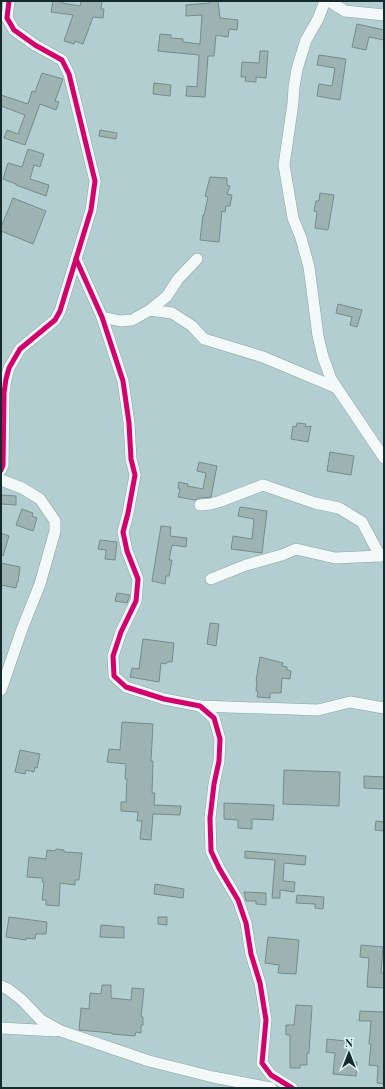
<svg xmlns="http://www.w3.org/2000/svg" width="385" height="1089" font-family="'Playfair Display',serif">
  <rect width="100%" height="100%" fill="#b2ced0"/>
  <!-- building -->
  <g fill="#9db3b2" stroke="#768b8b">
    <polygon points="53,1 62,1 62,3 80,6 81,1 102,1 101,9 104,9 103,18 93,17 83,44 75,41 74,44 64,41 73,15 51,12"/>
    <polygon points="210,1 218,1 220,18 238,20 237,30 229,29 228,37 216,35 214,56 208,56 205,97 186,96 187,86 197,87 199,55 158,51 160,34 171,35 171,38 183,39 183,42 200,44 202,15 186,16 186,5 210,3"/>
    <polygon points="357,24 384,30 384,40 369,37 366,50 352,47"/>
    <polygon points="260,51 268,51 266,78 256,77 256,82 245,81 246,77 241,77 242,62 259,63"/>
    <polygon points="319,55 346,59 340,100 317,96 319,84 332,86 335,68 317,65"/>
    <polygon points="42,73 63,79 55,101 59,102 56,110 40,104 25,145 4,138 7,130 18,134 25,115 1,106 1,95 28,104 32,91 35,92"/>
    <polygon points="154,83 171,85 170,96 153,94"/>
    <polygon points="100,130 117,133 116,139 99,136"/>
    <polygon points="28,149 44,154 40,167 34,165 30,179 49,185 46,196 16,185 16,184 3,179 8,163 22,167"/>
    <polygon points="210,177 227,178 227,185 230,186 227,194 232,195 230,206 226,206 225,212 222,211 219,242 200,240 203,215 204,215 208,197 205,196"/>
    <polygon points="320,193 334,195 328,230 315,228 317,212 314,211 316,201 319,201"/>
    <polygon points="13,198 46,211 33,244 1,231 1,227"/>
    <polygon points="338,304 362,310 357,327 350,325 352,317 336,313"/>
    <polygon points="297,423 306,424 305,427 311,426 308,442 291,439 293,426 296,427"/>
    <polygon points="330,452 354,456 351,475 327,471"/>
    <polygon points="199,462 217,466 211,497 199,498 195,500 178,497 180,489 178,488 179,482 188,484 187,486 203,489 206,473 197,471"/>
    <polygon points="1,495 16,496 16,505 1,504"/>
    <polygon points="240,507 267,511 262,553 231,549 233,536 252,539 254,519 238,516"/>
    <polygon points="22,509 33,513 32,516 37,518 33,531 16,525"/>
    <polygon points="161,526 171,527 170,536 187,538 186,547 172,545 169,560 172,560 169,576 166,576 165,584 152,581"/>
    <polygon points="1,533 9,536 3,556 1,555"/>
    <polygon points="100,540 117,542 115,560 105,559 106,550 98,549"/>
    <polygon points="1,563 20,567 18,582 17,582 16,588 1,585"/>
    <polygon points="117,593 130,595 127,603 115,601"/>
    <polygon points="210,623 219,624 216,646 207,644"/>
    <polygon points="143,639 174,643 172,662 167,662 166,664 161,663 159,682 130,677 132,668 139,669"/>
    <polygon points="260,657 283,663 282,666 287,667 287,670 291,671 290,679 282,678 281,693 270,693 270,698 257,697 258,691 256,691 257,681 256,681"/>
    <polygon points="122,722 153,724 151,761 153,761 152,793 155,793 154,805 181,806 180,815 153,814 151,840 140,839 142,821 137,821 138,812 121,811 121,802 126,802 127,779 125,779 126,764 107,762 109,749 120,750"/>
    <polygon points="20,750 40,754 37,768 35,767 34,772 26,770 25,774 15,772"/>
    <polygon points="284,770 340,772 339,806 283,804"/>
    <polygon points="364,776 384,777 384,789 364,788"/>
    <polygon points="224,803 274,805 273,820 252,819 252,829 238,828 238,820 224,819"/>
    <polygon points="376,821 384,822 384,831 375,830"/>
    <polygon points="56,849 64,850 64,852 82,853 79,880 75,880 75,885 60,883 59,906 46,905 46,900 42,900 44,882 42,882 43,878 27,877 29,857 46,859 47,850 55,851"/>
    <polygon points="245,851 306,856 305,865 284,863 283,881 295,882 294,892 280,890 280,898 272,898 275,860 245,858"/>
    <polygon points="155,884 184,889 183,898 154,894"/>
    <polygon points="244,892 266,893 266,905 256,904 256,901 246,901"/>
    <polygon points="297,895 324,897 323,909 315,908 315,904 296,903"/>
    <polygon points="9,917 47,922 46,934 36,934 35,939 26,938 26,940 6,937"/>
    <polygon points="158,917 167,917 167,925 158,924"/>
    <polygon points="101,925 124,927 124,938 100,937"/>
    <polygon points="268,937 299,940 296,974 278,973 279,965 265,963"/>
    <polygon points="361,945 383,947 381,973 384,973 384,988 367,987 369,958 360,957"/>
    <polygon points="102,985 111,985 111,998 131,1000 132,988 144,989 141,1017 143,1017 143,1025 141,1025 141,1033 136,1032 135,1036 112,1034 112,1033 79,1030 81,1008 89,1009 90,993 101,994"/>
    <polygon points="296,1005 312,1006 309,1053 307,1053 307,1065 300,1065 300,1068 290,1068 290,1035 286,1035 286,1025 294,1025"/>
    <polygon points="360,1011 384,1012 384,1084 377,1083 378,1066 369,1065 371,1044 369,1044 371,1021 359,1021"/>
    <polygon points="327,1039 345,1041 345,1044 350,1044 348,1062 357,1062 356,1076 333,1074 335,1053 326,1052"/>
  </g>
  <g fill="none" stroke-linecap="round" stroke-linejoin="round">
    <!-- minor casing -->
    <g stroke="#8ca2a4" stroke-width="12">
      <g id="minor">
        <polyline points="325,1 318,19 306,40 297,69 294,87 293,103 284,165 293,218 301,238 309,267 318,336 323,357 331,379 337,388 384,458"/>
        <polyline points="329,1 345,11 384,15"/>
        <polyline points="76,259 102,317 123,381 129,423 131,459 135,475 128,513 123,532 127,551 138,579 136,601 121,632 113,656 114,676 126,687 164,699 200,706 214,718 220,739 219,761 214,784 210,818 211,851 219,868 238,900 246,923 251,954 260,983 266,1020 262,1063 271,1075 292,1088"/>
        <polyline points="150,310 167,296 178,279 197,259"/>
        <polyline points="102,317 120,321 132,320 150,310 172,313 192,326 204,339 263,357 337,388"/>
        <polyline points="1,470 3,465 4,393 6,379 9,368 20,349 55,320 60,311 91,210 95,181 69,74 62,60 35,45 14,30 7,18 9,1"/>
        <polyline points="1,480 22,488 40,499 55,521 55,531 40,584 22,629 1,690"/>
        <polyline points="200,505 211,504 221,501 263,485 315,503 339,508 362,522 380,556"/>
        <polyline points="211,579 246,565 282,555 296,549 335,558 380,556 384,554"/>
        <polyline points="200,706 318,710 350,702 384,708"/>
        <polyline points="1,986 8,989 22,1000 41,1020 61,1031 149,1061 213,1077 271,1088"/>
        <polyline points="1,1028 56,1031"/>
      </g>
    </g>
    <!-- minor -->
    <use href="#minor" stroke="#f3f8f8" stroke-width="11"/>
    <!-- cycleway casing -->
    <g stroke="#dbf5f7" stroke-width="8">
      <g id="cycleway">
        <polyline points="76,259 102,317 123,381 129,423 131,459 135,475 128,513 123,532 127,551 138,579 136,601 121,632 113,656 114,676 126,687 164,699 200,706 214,718 220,739 219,761 214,784 210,818 211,851 219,868 238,900 246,923 251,954 260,983 266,1020 262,1063 271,1075 292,1088"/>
        <polyline points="1,470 3,465 4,393 6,379 9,368 20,349 55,320 60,311 91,210 95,181 69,74 62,60 35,45 14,30 7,18 9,1"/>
      </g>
    </g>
    <!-- cycleway -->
    <use href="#cycleway" stroke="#d6006c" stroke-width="5"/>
  </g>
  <!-- border -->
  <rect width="385" height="1089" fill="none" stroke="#152a2c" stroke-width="4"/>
  <!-- north arrow -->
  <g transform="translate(349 1053)" stroke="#dbf5f7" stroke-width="3" paint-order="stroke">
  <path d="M0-3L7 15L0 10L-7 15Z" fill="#152a2c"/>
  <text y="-6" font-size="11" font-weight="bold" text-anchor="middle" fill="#152a2c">N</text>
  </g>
</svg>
